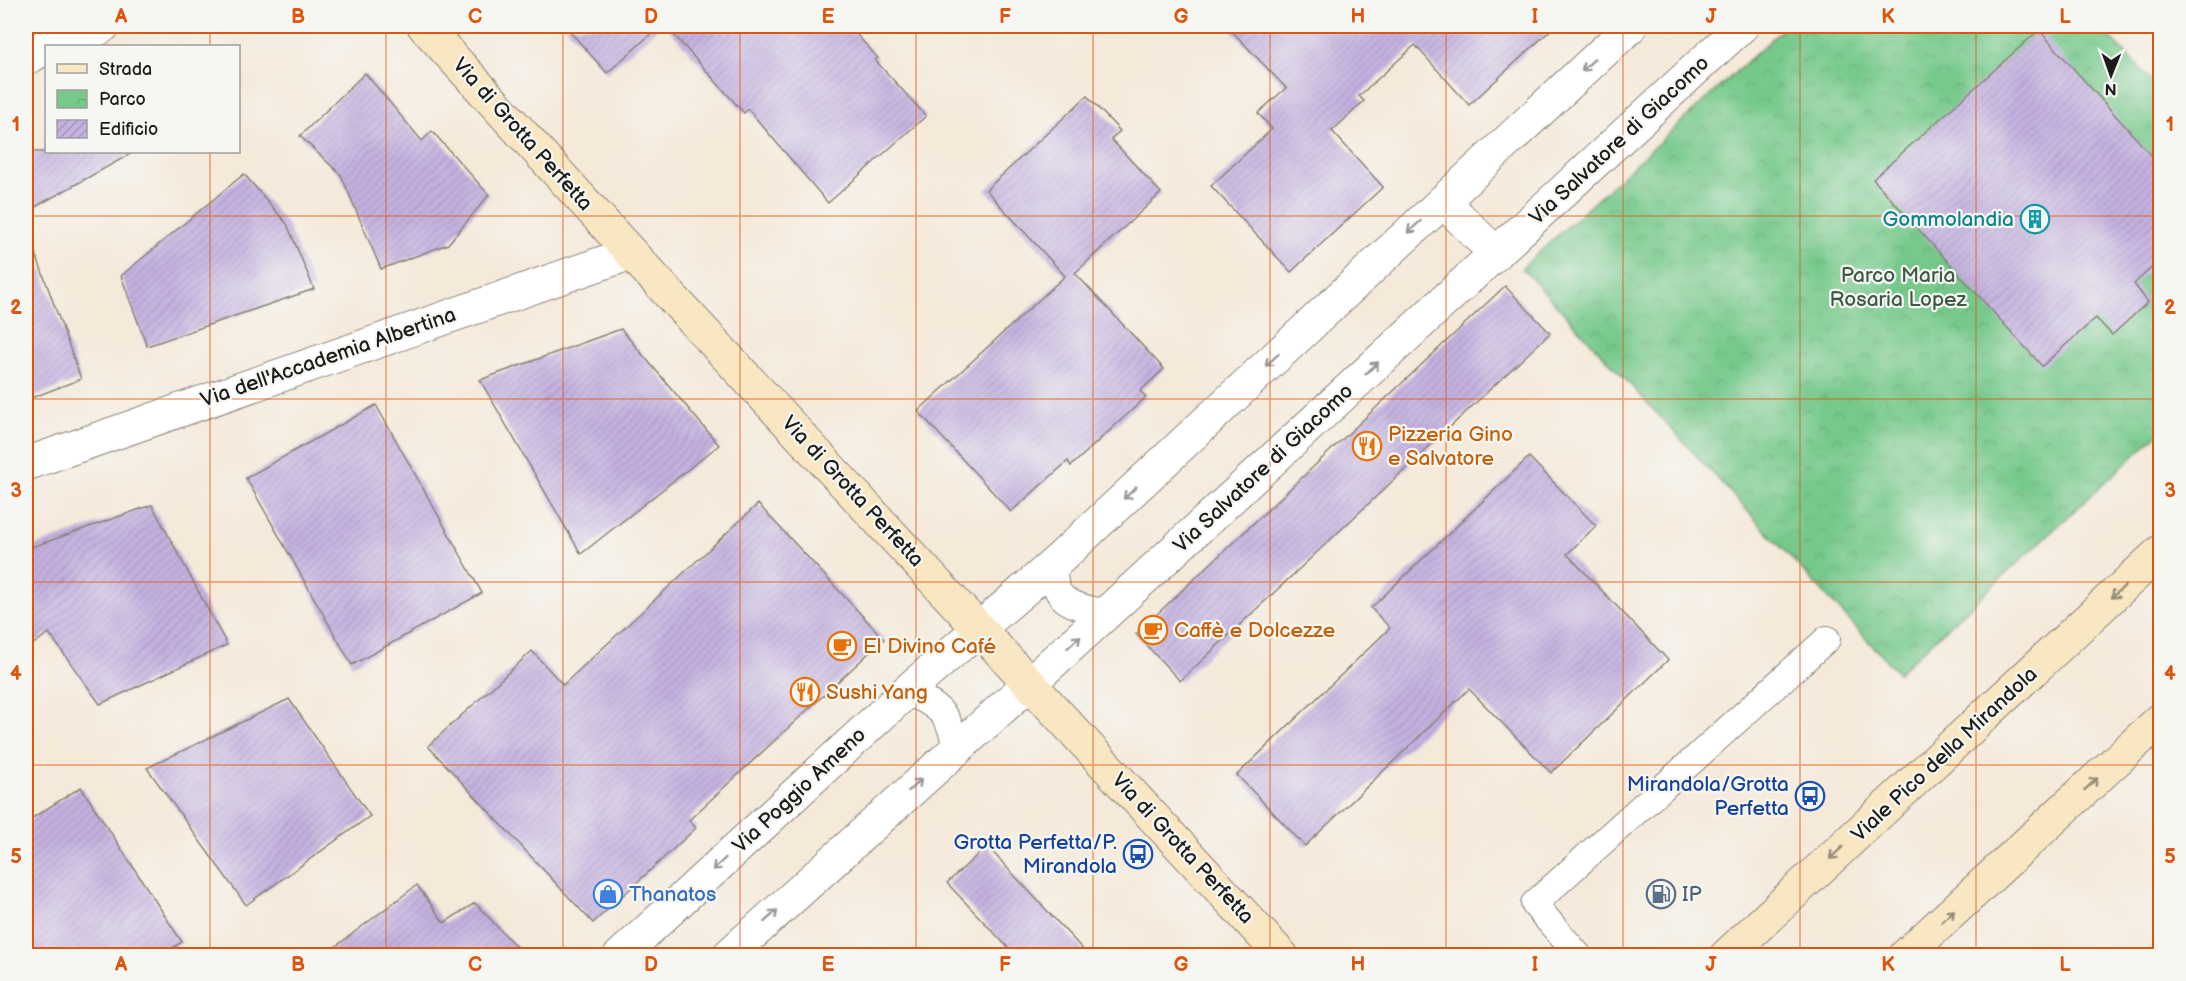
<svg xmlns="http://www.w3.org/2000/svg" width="2186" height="981" font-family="'Balsamiq Sans',sans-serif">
  <defs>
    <pattern id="park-crowns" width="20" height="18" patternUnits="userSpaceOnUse" patternTransform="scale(1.5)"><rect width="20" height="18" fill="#76c98b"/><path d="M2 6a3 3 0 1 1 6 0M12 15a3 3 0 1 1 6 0" fill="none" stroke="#66ac77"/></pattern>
    <pattern id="building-hatch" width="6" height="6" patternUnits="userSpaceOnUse" patternTransform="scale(1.5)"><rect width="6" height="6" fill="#c4b1e0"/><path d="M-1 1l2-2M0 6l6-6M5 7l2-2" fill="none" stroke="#a898c0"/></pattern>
  </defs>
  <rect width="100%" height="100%" fill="#f6f6f2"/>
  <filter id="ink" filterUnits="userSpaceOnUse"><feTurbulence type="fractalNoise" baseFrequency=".0167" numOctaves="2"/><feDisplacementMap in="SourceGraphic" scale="12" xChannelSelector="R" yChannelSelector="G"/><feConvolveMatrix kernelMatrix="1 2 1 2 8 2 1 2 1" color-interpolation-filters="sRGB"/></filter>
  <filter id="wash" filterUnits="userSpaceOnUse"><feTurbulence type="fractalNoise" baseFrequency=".008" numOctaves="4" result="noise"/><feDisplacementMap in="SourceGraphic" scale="24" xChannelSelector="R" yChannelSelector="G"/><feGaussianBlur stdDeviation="1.35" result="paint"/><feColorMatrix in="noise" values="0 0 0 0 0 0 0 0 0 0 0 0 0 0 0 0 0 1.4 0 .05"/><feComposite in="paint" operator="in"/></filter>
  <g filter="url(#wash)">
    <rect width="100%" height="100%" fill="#f5e9d9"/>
    <!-- park -->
    <polygon fill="url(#park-crowns)" stroke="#497254" stroke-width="1.5" points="1786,26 2100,26 2160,90 2160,432 1898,673 1522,268"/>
    <g id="blocks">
      <!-- building -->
      <g fill="url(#building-hatch)">
        <polygon points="565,26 660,26 607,73"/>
        <polygon points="666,26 849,26 878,58 875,60 926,116 828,203 748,109 744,113"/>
        <polygon points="1227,26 1555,26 1469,105 1415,45 1359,96 1364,101 1332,131 1383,187 1291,272 1211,186 1272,129 1258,113 1286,88"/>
        <polygon points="2039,30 2160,165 2160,260 2134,284 2148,302 2112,335 2096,318 2042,366 1873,179"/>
        <polygon points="365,73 422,141 432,131 489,195 448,244 381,269 341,175 300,136"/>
        <polygon points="1087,96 1120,131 1111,139 1161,193 1075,273 1164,369 1140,391 1146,397 1071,466 1068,461 1011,512 918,411 1065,276 986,190"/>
        <polygon points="26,152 134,152 26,212"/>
        <polygon points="244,174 287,224 314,289 147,346 121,276"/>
        <polygon points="26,238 30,238 81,379 26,400"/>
        <polygon points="1505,286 1550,333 1180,681 1136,634"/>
        <polygon points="621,329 719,445 581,554 480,380"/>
        <polygon points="376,405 482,593 352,665 246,478"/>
        <polygon points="1529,457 1596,526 1567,554 1668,660 1551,773 1469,689 1305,846 1237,775 1390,628 1371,608"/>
        <polygon points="758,504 884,639 689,820 696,828 593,923 428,746 532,651 563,685"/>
        <polygon points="152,505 227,645 100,704 49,633 26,649 26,549"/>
        <polygon points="289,699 370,816 246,905 147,768"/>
        <polygon points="81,787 182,942 160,956 26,956 26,822"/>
        <polygon points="987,846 1089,956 1016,956 947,883"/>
        <polygon points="417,885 444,923 475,903 525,956 323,956"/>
      </g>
    </g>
  </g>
  <g filter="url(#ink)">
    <use href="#blocks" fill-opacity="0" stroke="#88827a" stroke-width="1.5"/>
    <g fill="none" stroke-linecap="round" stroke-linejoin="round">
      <!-- lane casing -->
      <g stroke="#88827a" stroke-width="28">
        <g id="lane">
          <path d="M 1055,563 C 1049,603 1074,606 1106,613"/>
          <path d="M 906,692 C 936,703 952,715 955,748"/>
          <polyline points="1579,956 1534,904 1827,639"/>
        </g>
      </g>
      <!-- street casing -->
      <g stroke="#88827a" stroke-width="35">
        <g id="street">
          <polyline points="57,46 85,36 103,26"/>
          <polyline points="26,59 39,51 66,26"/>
          <polyline points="1443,201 1496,254"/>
          <polyline points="26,464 631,253"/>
          <polyline points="620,956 906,692 1055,563 1631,26"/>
          <polyline points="728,956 1074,643 1742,26"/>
        </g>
      </g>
      <!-- secondary casing -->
      <g stroke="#88827a" stroke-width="35">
        <g id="secondary">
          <polyline points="424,26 631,253 1282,956"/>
          <polyline points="1726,956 2160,552"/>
          <polyline points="1905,956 2160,720"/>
        </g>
      </g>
      <!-- lane -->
      <use href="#lane" stroke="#fff" stroke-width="26"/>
      <!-- street -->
      <use href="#street" stroke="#fff" stroke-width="33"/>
      <!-- secondary -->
      <use href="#secondary" stroke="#f9e7c3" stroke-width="33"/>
    </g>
    <!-- one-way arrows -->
    <defs><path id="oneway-shaft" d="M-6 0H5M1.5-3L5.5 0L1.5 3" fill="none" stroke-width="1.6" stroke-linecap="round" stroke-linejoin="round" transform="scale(1.5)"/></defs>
    <g stroke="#999">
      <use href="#oneway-shaft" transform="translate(1588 65) rotate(137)"/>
      <use href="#oneway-shaft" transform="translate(1414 227) rotate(138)"/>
      <use href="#oneway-shaft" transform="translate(1272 360) rotate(137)"/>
      <use href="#oneway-shaft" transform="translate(1372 368) rotate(-43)"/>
      <use href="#oneway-shaft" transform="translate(1130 493) rotate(137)"/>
      <use href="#oneway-shaft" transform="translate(1074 642) rotate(-42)"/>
      <use href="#oneway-shaft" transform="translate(915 785) rotate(-42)"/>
      <use href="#oneway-shaft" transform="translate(719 864) rotate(137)"/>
      <use href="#oneway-shaft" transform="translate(771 916) rotate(-42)"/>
    </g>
    <g stroke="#968c78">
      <use href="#oneway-shaft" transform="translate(2118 592) rotate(137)"/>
      <use href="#oneway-shaft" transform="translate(2091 784) rotate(-43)"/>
      <use href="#oneway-shaft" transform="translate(1836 853) rotate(137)"/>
      <use href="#oneway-shaft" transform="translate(1948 916) rotate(-43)"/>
    </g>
  </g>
  <!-- grid -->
  <path fill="none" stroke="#de560d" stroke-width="1.5" stroke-opacity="0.55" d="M 210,26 L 210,46M 386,26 L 386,956M 563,26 L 563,956M 740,26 L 740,956M 916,26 L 916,956M 1093,26 L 1093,956M 1270,26 L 1270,956M 1446,26 L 1446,956M 1623,26 L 1623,956M 1800,26 L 1800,956M 1976,26 L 1976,956M 210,152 L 210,956M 26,216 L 2160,216M 26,399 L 2160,399M 26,582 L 2160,582M 26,765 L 2160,765"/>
  <!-- icons -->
  <defs>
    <g id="building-ring" transform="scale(1.5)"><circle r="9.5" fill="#f6f6f2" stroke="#0f9aa8" stroke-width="1.5"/><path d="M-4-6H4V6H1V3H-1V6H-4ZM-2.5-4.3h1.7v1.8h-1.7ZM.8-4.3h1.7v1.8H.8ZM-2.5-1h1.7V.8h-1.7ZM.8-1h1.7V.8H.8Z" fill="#0f9aa8"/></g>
    <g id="restaurant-ring" transform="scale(1.5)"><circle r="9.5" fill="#f6f6f2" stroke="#e8710a" stroke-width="1.5"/><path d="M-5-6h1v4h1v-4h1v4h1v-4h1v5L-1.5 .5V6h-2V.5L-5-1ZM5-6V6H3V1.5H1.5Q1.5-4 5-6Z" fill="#e8710a"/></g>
    <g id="cafe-ring" transform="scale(1.5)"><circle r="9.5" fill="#f6f6f2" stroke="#e8710a" stroke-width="1.5"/><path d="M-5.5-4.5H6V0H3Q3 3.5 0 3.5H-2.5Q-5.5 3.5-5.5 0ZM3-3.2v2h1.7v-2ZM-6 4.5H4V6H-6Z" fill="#e8710a"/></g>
    <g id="bus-ring" transform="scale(1.5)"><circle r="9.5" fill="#f6f6f2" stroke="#1a4fb4" stroke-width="1.5"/><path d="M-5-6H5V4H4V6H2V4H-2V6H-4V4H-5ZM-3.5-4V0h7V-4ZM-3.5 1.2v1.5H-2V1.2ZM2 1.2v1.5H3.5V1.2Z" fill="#1a4fb4"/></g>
    <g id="shop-ring" transform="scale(1.5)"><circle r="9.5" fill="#f6f6f2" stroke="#3f7fe0" stroke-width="1.5"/><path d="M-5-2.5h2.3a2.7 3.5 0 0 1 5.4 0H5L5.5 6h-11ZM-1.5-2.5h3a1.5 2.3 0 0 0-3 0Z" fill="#3f7fe0"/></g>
    <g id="fuel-ring" transform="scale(1.5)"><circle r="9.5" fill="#f6f6f2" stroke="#5c6f8a" stroke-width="1.5"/><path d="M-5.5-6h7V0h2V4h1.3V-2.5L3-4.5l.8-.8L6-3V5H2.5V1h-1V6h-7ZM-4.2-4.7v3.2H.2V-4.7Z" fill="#5c6f8a"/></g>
  </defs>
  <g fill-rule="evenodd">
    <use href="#building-ring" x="2035" y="219"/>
    <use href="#restaurant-ring" x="1367" y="446"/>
    <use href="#cafe-ring" x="1153" y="630"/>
    <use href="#cafe-ring" x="842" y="646"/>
    <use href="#restaurant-ring" x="805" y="692"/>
    <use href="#bus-ring" x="1810" y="796"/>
    <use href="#bus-ring" x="1138" y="854"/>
    <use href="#shop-ring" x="608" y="894"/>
    <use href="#fuel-ring" x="1661" y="894"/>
  </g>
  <g text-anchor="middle" stroke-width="4.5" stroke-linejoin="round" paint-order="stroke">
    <!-- street labels -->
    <g font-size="21" fill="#1c1c1c" stroke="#f6f6f2">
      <text transform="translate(523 134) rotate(48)" y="7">Via di Grotta Perfetta</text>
      <text transform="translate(1619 140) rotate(-43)" y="7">Via Salvatore di Giacomo</text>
      <text transform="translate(328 357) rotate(-19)" y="7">Via dell'Accademia Albertina</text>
      <text transform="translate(1263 468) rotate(-43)" y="7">Via Salvatore di Giacomo</text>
      <text transform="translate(853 491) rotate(47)" y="7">Via di Grotta Perfetta</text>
      <text transform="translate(1944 754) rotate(-43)" y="7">Viale Pico della Mirandola</text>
      <text transform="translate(799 790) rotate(-43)" y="7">Via Poggio Ameno</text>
      <text transform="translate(1183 848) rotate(47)" y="7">Via di Grotta Perfetta</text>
    </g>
    <!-- culture labels -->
    <g font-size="21" fill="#0d838f" stroke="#f6f6f2" text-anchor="end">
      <text x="2014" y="226">Gommolandia</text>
    </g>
    <!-- park labels -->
    <g font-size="21" fill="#3c5943" stroke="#f6f6f2">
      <text x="1898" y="282">Parco Maria<tspan x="1898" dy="24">Rosaria Lopez</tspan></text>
    </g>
    <!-- food labels -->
    <g font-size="21" fill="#c56008" stroke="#f6f6f2" text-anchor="start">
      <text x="1388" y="441">Pizzeria Gino<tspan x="1388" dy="24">e Salvatore</tspan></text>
      <text x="1174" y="637">Caffè e Dolcezze</text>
      <text x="863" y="653">El Divino Café</text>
      <text x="826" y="699">Sushi Yang</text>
    </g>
    <!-- transit labels -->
    <g font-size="21" fill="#164399" stroke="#f6f6f2" text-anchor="end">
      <text x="1789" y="791">Mirandola/Grotta<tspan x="1789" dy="24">Perfetta</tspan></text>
      <text x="1117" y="849">Grotta Perfetta/P.<tspan x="1117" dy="24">Mirandola</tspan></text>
    </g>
    <!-- shop labels -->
    <g font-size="21" fill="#366cbe" stroke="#f6f6f2" text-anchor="start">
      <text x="629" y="901">Thanatos</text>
    </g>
    <!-- service labels -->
    <g font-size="21" fill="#4e5e75" stroke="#f6f6f2" text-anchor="start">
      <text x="1682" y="901">IP</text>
    </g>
  </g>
  <!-- margin -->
  <rect width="2186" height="981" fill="none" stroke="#f6f6f2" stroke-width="66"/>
  <!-- legend -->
  <rect x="45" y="45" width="195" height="108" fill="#f6f6f2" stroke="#9f9f9c" stroke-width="1.5"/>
  <rect x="57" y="64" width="30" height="9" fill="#f9e7c3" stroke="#9f9f9c" stroke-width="1.5"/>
  <text x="99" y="75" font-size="18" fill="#1c1c1c">Strada</text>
  <rect x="57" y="90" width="30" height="18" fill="url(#park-crowns)" stroke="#9f9f9c" stroke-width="1.5"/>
  <text x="99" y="105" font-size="18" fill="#1c1c1c">Parco</text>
  <rect x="57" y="120" width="30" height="18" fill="url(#building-hatch)" stroke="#9f9f9c" stroke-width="1.5"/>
  <text x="99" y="135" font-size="18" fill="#1c1c1c">Edificio</text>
  <!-- north arrow -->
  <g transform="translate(2111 75) rotate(181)" stroke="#f6f6f2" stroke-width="4.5" paint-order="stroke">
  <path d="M0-4.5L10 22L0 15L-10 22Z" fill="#1c1c1c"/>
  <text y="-9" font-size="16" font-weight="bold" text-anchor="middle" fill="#1c1c1c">N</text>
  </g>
  <rect x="33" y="33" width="2120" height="915" fill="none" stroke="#de560d" stroke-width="2"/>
  <g font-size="20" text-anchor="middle" font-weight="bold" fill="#de560d">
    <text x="121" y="23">A</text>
    <text x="298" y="23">B</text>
    <text x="475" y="23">C</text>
    <text x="651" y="23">D</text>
    <text x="828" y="23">E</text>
    <text x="1005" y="23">F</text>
    <text x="1181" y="23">G</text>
    <text x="1358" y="23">H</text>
    <text x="1535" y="23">I</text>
    <text x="1711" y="23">J</text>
    <text x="1888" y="23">K</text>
    <text x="2065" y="23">L</text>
    <text x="16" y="131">1</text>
    <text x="2170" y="131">1</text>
    <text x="16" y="314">2</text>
    <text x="2170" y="314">2</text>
    <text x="16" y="497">3</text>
    <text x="2170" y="497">3</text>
    <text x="16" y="680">4</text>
    <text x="2170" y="680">4</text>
    <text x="16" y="863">5</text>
    <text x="2170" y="863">5</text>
    <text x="121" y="971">A</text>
    <text x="298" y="971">B</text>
    <text x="475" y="971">C</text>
    <text x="651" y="971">D</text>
    <text x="828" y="971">E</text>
    <text x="1005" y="971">F</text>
    <text x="1181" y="971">G</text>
    <text x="1358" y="971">H</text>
    <text x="1535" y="971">I</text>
    <text x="1711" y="971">J</text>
    <text x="1888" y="971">K</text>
    <text x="2065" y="971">L</text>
  </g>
</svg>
